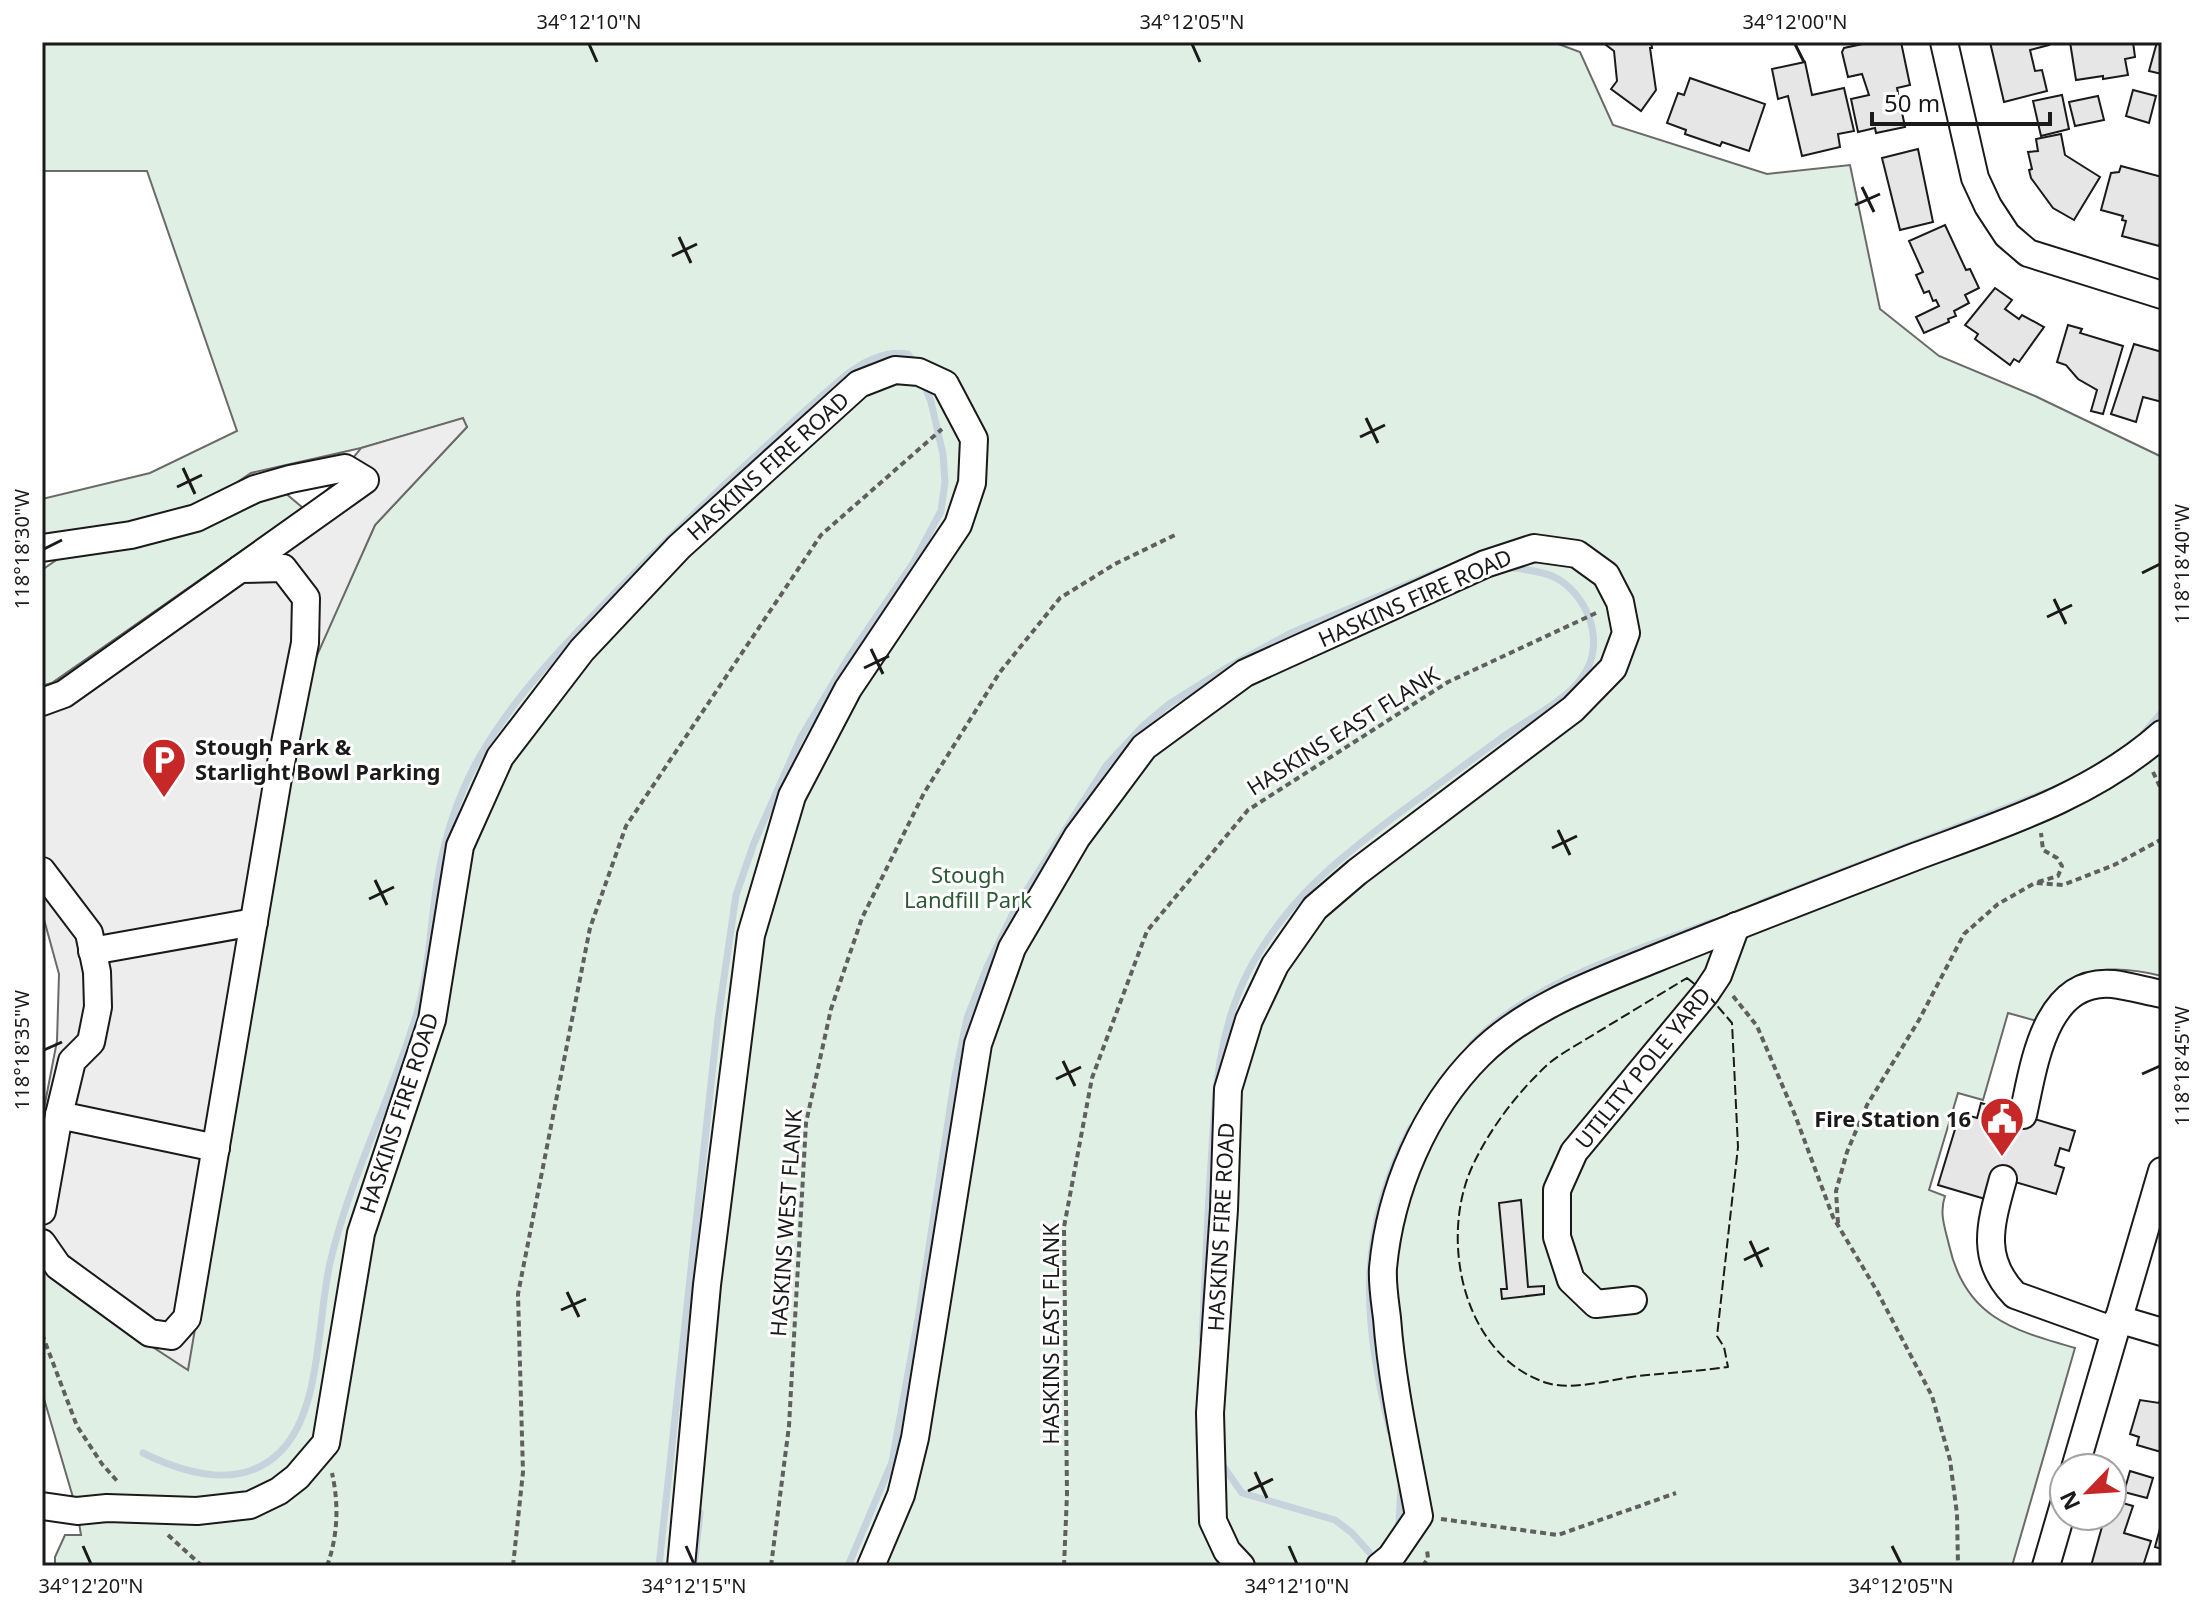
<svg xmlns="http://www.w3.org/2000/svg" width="2204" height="1608" font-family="'Noto Sans',sans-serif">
  <rect width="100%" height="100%" fill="#fff"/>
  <!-- green -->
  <g fill="#e0efe3" stroke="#6a6a6a" stroke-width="2">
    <path d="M 42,42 L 1553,42 L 1580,52 L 1613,125 L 1767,174 L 1850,165 L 1880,309 L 1939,356 L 2035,396 L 2162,457 L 2162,976 C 2109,963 2063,965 2037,1021 L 2008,1013 L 1983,1100 L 1958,1093 L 1929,1190 L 1945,1196 C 1939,1213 1945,1228 1949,1245 C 1965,1317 2012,1330 2075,1348 L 2012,1566 L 55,1566 L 55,1557 L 65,1535 L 81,1535 L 77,1511 L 42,1392 L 42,1263 L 375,525 L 467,427 L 462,419 L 361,448 L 251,473 L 199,508 L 42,540 L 42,499 L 150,473 L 237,431 L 147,171 L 42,171 Z"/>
    <polygon points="284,492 303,508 52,683 42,686 42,570 65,554 197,529"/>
  </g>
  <!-- parking -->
  <polygon fill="#ededed" stroke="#6a6a6a" stroke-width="2" points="463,418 467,427 375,525 306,680 188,1370 99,1312 42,1266 42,1119 57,1041 59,974 42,912 42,686 52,683 324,494 361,448"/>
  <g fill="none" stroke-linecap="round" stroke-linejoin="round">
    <!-- stream -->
    <g stroke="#c6d2dc" stroke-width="7">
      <polyline points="2143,734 2162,712"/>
      <polyline points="1761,903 2047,792"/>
      <path d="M 1472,1044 C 1534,980 1630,953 1712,922"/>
      <path d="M 1202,1339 C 1205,1281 1207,1222 1211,1164 C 1215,1096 1217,1032 1249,970 C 1287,899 1339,858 1402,811 C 1435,787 1467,763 1500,739 C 1527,719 1567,702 1585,673 C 1606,640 1586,591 1552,576 C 1538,570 1520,569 1505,567"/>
      <path d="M 1390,1431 C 1363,1320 1356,1232 1411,1128"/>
      <path d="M 143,1453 C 186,1474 242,1491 281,1451 C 322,1409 317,1319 330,1263 C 350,1177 391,1099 416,1016 C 429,973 430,927 437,883 C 444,838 457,796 480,756 C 514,697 562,647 610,598 C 685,520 764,446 846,375 C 863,362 886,350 908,354 L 916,366"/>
      <polyline points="1221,1463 1242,1493 1335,1520 1352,1533 1369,1552"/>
      <polyline points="1399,1524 1401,1486"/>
      <polyline points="695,1559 700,1513"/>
      <polyline points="659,1566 718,1019 736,895 754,843 801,737 850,655 914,562 941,511 945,482 943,454 931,402 923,381"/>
      <polyline points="848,1566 892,1462 919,1313 955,1076 967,1018 987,967 1016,907 1106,766 1143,726 1169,704 1228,667 1291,633 1439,571"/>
    </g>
  </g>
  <!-- building -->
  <g fill="#e6e6e6" stroke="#1a1a1a" stroke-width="2">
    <polygon points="1602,42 1651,42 1652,48 1650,48 1656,90 1641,111 1611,89 1617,81 1614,51"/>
    <polygon points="1872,42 1875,44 1901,42 1910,85 1897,88 1905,127 1876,133 1875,128 1858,132 1851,99 1869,95 1862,74 1848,77 1842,52 1844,48"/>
    <polygon points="1990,42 2048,42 2049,45 2030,50 2035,71 2042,70 2047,91 2004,102"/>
    <polygon points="2070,42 2133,42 2135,57 2125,59 2128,75 2103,79 2103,76 2076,80"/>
    <polygon points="2157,42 2162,42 2162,74 2149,71"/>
    <polygon points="1805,62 1812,95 1844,88 1854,131 1838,134 1840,147 1802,156 1788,96 1778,99 1772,69"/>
    <polygon points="1690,78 1765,104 1749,151 1722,142 1720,146 1685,134 1686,130 1667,123 1678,93 1684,95"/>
    <polygon points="2133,90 2156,96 2149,123 2126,116"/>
    <polygon points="2062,95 2069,129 2041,136 2033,101"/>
    <polygon points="2098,96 2104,120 2075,126 2069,102"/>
    <polygon points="2061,134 2065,155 2100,177 2074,220 2053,208 2031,178 2029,170 2032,169 2028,152 2038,151 2036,139"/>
    <polygon points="1918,149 1933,222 1900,230 1882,158"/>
    <polygon points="2121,166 2162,177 2162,235 2159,246 2122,236 2126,221 2122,220 2123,216 2101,210 2111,173 2119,172"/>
    <polygon points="1945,225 1966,270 1970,269 1979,288 1965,295 1969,303 1954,311 1956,316 1948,319 1949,322 1924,333 1916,317 1939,306 1936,300 1933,301 1929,291 1924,293 1916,275 1923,272 1909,241"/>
    <polygon points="1995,288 2012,300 2005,309 2019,319 2022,315 2044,327 2019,362 2014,359 2010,365 1975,339 1978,334 1965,325"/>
    <polygon points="2068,325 2082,329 2080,333 2123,346 2103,414 2091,411 2097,390 2078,379 2066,365 2057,362"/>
    <polygon points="2134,344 2162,352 2162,402 2143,397 2136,422 2111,414"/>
    <polygon points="1981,1103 2075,1131 2069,1151 2060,1148 2055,1165 2064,1168 2056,1194 1991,1175 1985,1199 1938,1185 1960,1113 1977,1118"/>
    <polygon points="1521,1200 1528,1287 1544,1286 1544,1294 1502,1299 1501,1289 1507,1289 1499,1203"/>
    <polygon points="2161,1397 2162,1447 2161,1452 2137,1445 2139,1437 2130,1434 2140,1400 2159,1403"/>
    <polygon points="2130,1471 2153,1478 2147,1498 2124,1492"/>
    <polygon points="2112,1500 2133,1506 2124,1533 2151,1541 2143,1566 2091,1566 2105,1516 2112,1516"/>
    <polygon points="2162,1521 2162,1549 2155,1547"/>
  </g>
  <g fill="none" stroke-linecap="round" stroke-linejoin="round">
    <!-- minor casing -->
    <g stroke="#1a1a1a" stroke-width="30">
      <g id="minor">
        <polyline points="1944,42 1975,178 1988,206 2007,235 2028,253 2162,295"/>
        <polyline points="42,548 131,535 196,518 255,489 290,479 345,468 365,480 240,569"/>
        <polyline points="42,702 64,694 240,569 283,568 306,598 305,643 278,778 187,1318 171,1336 150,1333 58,1266 42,1243"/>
        <polyline points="42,871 89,933 97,972 98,1007 91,1042 72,1061 59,1115 42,1211"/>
        <polyline points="92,951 254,922"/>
        <polyline points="59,1115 216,1148"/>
        <path d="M 2023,1115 C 2034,1066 2044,978 2113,984 C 2129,986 2146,991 2162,994"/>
        <path d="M 2003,1179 C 1991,1223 1979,1258 2015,1295 L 2115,1331"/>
        <polyline points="1633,1300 1596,1304 1571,1280 1557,1237 1557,1190 1574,1152 1706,993 1718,975 1736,926"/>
        <polyline points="2118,1319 2162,1332"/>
        <polyline points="2075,1468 2162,1171"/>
        <polyline points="42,1506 77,1511 107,1508 197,1511 250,1505 279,1491 297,1477 326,1443 361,1233 432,1020 460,846 500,757 582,650 679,547 859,384 895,370 919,372 945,384 974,439 972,483 958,525 848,689 792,796 751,935 707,1285 681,1566"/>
        <polyline points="871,1566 901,1495 915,1438 978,1044 1012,948 1077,837 1144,747 1245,673 1485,564 1534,548 1577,554 1606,575 1620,602 1626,633 1613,668 1573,709 1357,872 1315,908 1275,965 1249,1020 1228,1089 1224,1209 1210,1413 1213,1521 1227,1551 1241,1566"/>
        <path d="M 1380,1566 L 1391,1557 L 1419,1516 C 1407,1451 1392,1385 1387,1318 C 1385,1302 1382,1284 1383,1268 C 1390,1191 1424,1110 1479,1055 C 1527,1007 1593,984 1654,959 C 1741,924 1829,890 1917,856 C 2003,824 2092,796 2162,734"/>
        <polyline points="2046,1566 2064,1504"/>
      </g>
    </g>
    <!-- path -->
    <g stroke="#5f5f5f" stroke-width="4" stroke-dasharray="6 4" stroke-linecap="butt">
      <polyline points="2153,772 2162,791"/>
      <polyline points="2038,882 2058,876 2062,866 2057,858 2043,850 2041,833"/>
      <polyline points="1733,996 1757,1026 1795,1115 1833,1217 1877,1291 1932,1396 1950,1460 1957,1514 1958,1566"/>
      <polyline points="1838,1223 1836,1191 1847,1152 1867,1105 1919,1020 1964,934 1998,904 2035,883 2063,885 2114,865 2162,839"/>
      <polyline points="42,1334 77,1426 102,1464 118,1482"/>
      <polyline points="1441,1519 1558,1535 1676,1493"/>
      <polyline points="168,1535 202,1566"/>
      <path d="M 327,1566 C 338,1536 339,1504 332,1473"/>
      <polyline points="513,1566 523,1472 518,1294 590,928 626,826 821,535 942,429"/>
      <polyline points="771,1566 789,1426 806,1123 831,1009 862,918 924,793 1000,672 1060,598 1115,564 1175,535"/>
      <polyline points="1064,1566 1067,1494 1064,1227 1092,1078 1147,931 1248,810 1448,682 1596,613"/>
      <polyline points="1423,1566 1428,1558 1427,1550"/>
    </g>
    <!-- minor -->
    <use href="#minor" stroke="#fff" stroke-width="26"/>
    <!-- fence -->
    <path stroke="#1a1a1a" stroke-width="2" stroke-dasharray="10 4" stroke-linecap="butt" d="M 1687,978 L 1706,993 L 1732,1023 L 1738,1147 L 1717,1336 L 1724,1347 L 1728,1367 C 1698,1371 1668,1373 1638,1376 C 1612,1379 1573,1391 1547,1383 C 1463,1356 1439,1240 1472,1167 C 1487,1134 1513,1098 1539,1073 C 1552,1058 1572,1048 1588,1038 C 1621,1018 1654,998 1687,978 Z"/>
  </g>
  <!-- ticks -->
  <path fill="none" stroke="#1a1a1a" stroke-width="3" d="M 589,44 L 597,62M 1192,44 L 1200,62M 1795,44 L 1804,62M 1862,187 L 1874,212M 1855,205 L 1880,194M 679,237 L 691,263M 672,256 L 697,244M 1366,418 L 1378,443M 1360,437 L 1385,425M 183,468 L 195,494M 177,487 L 202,475M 44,549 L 62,540M 2142,573 L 2160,564M 2054,599 L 2066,624M 2047,617 L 2072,605M 871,649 L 883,674M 864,668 L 889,656M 1558,830 L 1570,855M 1552,848 L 1577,836M 375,880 L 387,905M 369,899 L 394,887M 44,1050 L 62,1042M 1063,1061 L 1075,1086M 2142,1074 L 2160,1066M 1056,1079 L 1081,1067M 1750,1241 L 1762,1267M 1744,1260 L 1769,1248M 567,1292 L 579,1317M 561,1310 L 586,1299M 1255,1472 L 1267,1498M 1248,1491 L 1273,1479M 83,1546 L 91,1564M 686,1546 L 694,1564M 1289,1546 L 1297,1564M 1892,1546 L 1901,1564"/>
  <!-- icons -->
  <defs>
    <g id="parking-pin" transform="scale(2.3)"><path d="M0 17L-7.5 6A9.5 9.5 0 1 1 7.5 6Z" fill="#c62828" stroke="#fff"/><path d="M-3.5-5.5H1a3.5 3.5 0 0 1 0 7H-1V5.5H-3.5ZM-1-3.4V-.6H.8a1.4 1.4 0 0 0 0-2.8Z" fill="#fff"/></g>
    <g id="civic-pin" transform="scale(2.3)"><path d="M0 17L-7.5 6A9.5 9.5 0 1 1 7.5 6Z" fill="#c62828" stroke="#fff"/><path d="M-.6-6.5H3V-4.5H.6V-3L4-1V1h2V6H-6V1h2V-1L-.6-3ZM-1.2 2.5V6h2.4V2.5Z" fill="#fff"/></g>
  </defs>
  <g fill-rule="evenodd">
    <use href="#parking-pin" x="164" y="760"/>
    <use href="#civic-pin" x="2002" y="1119"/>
  </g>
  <g text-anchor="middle" stroke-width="6" stroke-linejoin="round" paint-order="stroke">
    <!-- street labels -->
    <g font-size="22" fill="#1a1a1a" stroke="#fff">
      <text transform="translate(768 466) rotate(-42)" y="8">HASKINS FIRE ROAD</text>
      <text transform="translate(1415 598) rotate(-24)" y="8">HASKINS FIRE ROAD</text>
      <text transform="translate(1343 731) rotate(-32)" y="8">HASKINS EAST FLANK</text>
      <text transform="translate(1643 1068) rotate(-51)" y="8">UTILITY POLE YARD</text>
      <text transform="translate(399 1113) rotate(-72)" y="8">HASKINS FIRE ROAD</text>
      <text transform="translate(786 1223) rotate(-86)" y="8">HASKINS WEST FLANK</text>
      <text transform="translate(1221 1227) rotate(-87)" y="8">HASKINS FIRE ROAD</text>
      <text transform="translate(1051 1334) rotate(-90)" y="8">HASKINS EAST FLANK</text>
    </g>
    <!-- poi labels -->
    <g font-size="22" font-weight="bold" fill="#1a1a1a" stroke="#fff" text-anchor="start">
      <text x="195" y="755">Stough Park &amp;<tspan x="195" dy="25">Starlight Bowl Parking</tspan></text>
      <text x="1971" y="1127" text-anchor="end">Fire Station 16</text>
    </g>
    <!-- park labels -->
    <g font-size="22" fill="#2b5a34" stroke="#fff">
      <text x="968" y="883">Stough<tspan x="968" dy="25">Landfill Park</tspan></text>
    </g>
  </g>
  <!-- border -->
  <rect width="2204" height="1608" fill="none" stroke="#ffffff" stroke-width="88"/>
  <!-- north arrow -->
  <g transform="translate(2088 1492) rotate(245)"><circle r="38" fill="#ffffff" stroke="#a3a3a3" stroke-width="2"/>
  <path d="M0-6L14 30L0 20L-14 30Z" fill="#c62828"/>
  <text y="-12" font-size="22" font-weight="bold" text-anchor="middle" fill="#1a1a1a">N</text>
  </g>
  <!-- scale -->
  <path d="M1872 112v12h178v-12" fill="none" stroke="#1a1a1a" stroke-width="4"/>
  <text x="1884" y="112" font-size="24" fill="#1a1a1a" stroke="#ffffff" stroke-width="6" paint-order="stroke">50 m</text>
  <rect x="44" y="44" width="2116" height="1520" fill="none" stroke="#1a1a1a" stroke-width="3"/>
  <g font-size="20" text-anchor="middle" fill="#1a1a1a">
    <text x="589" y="29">34°12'10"N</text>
    <text x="1192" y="29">34°12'05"N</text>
    <text x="1795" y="29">34°12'00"N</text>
    <text transform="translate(22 549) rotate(-90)" y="7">118°18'30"W</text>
    <text transform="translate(2182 564) rotate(-90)" y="7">118°18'40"W</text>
    <text transform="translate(22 1050) rotate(-90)" y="7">118°18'35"W</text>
    <text transform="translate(2182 1066) rotate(-90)" y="7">118°18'45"W</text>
    <text x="91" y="1593">34°12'20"N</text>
    <text x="694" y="1593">34°12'15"N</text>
    <text x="1297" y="1593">34°12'10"N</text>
    <text x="1901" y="1593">34°12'05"N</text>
  </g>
</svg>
